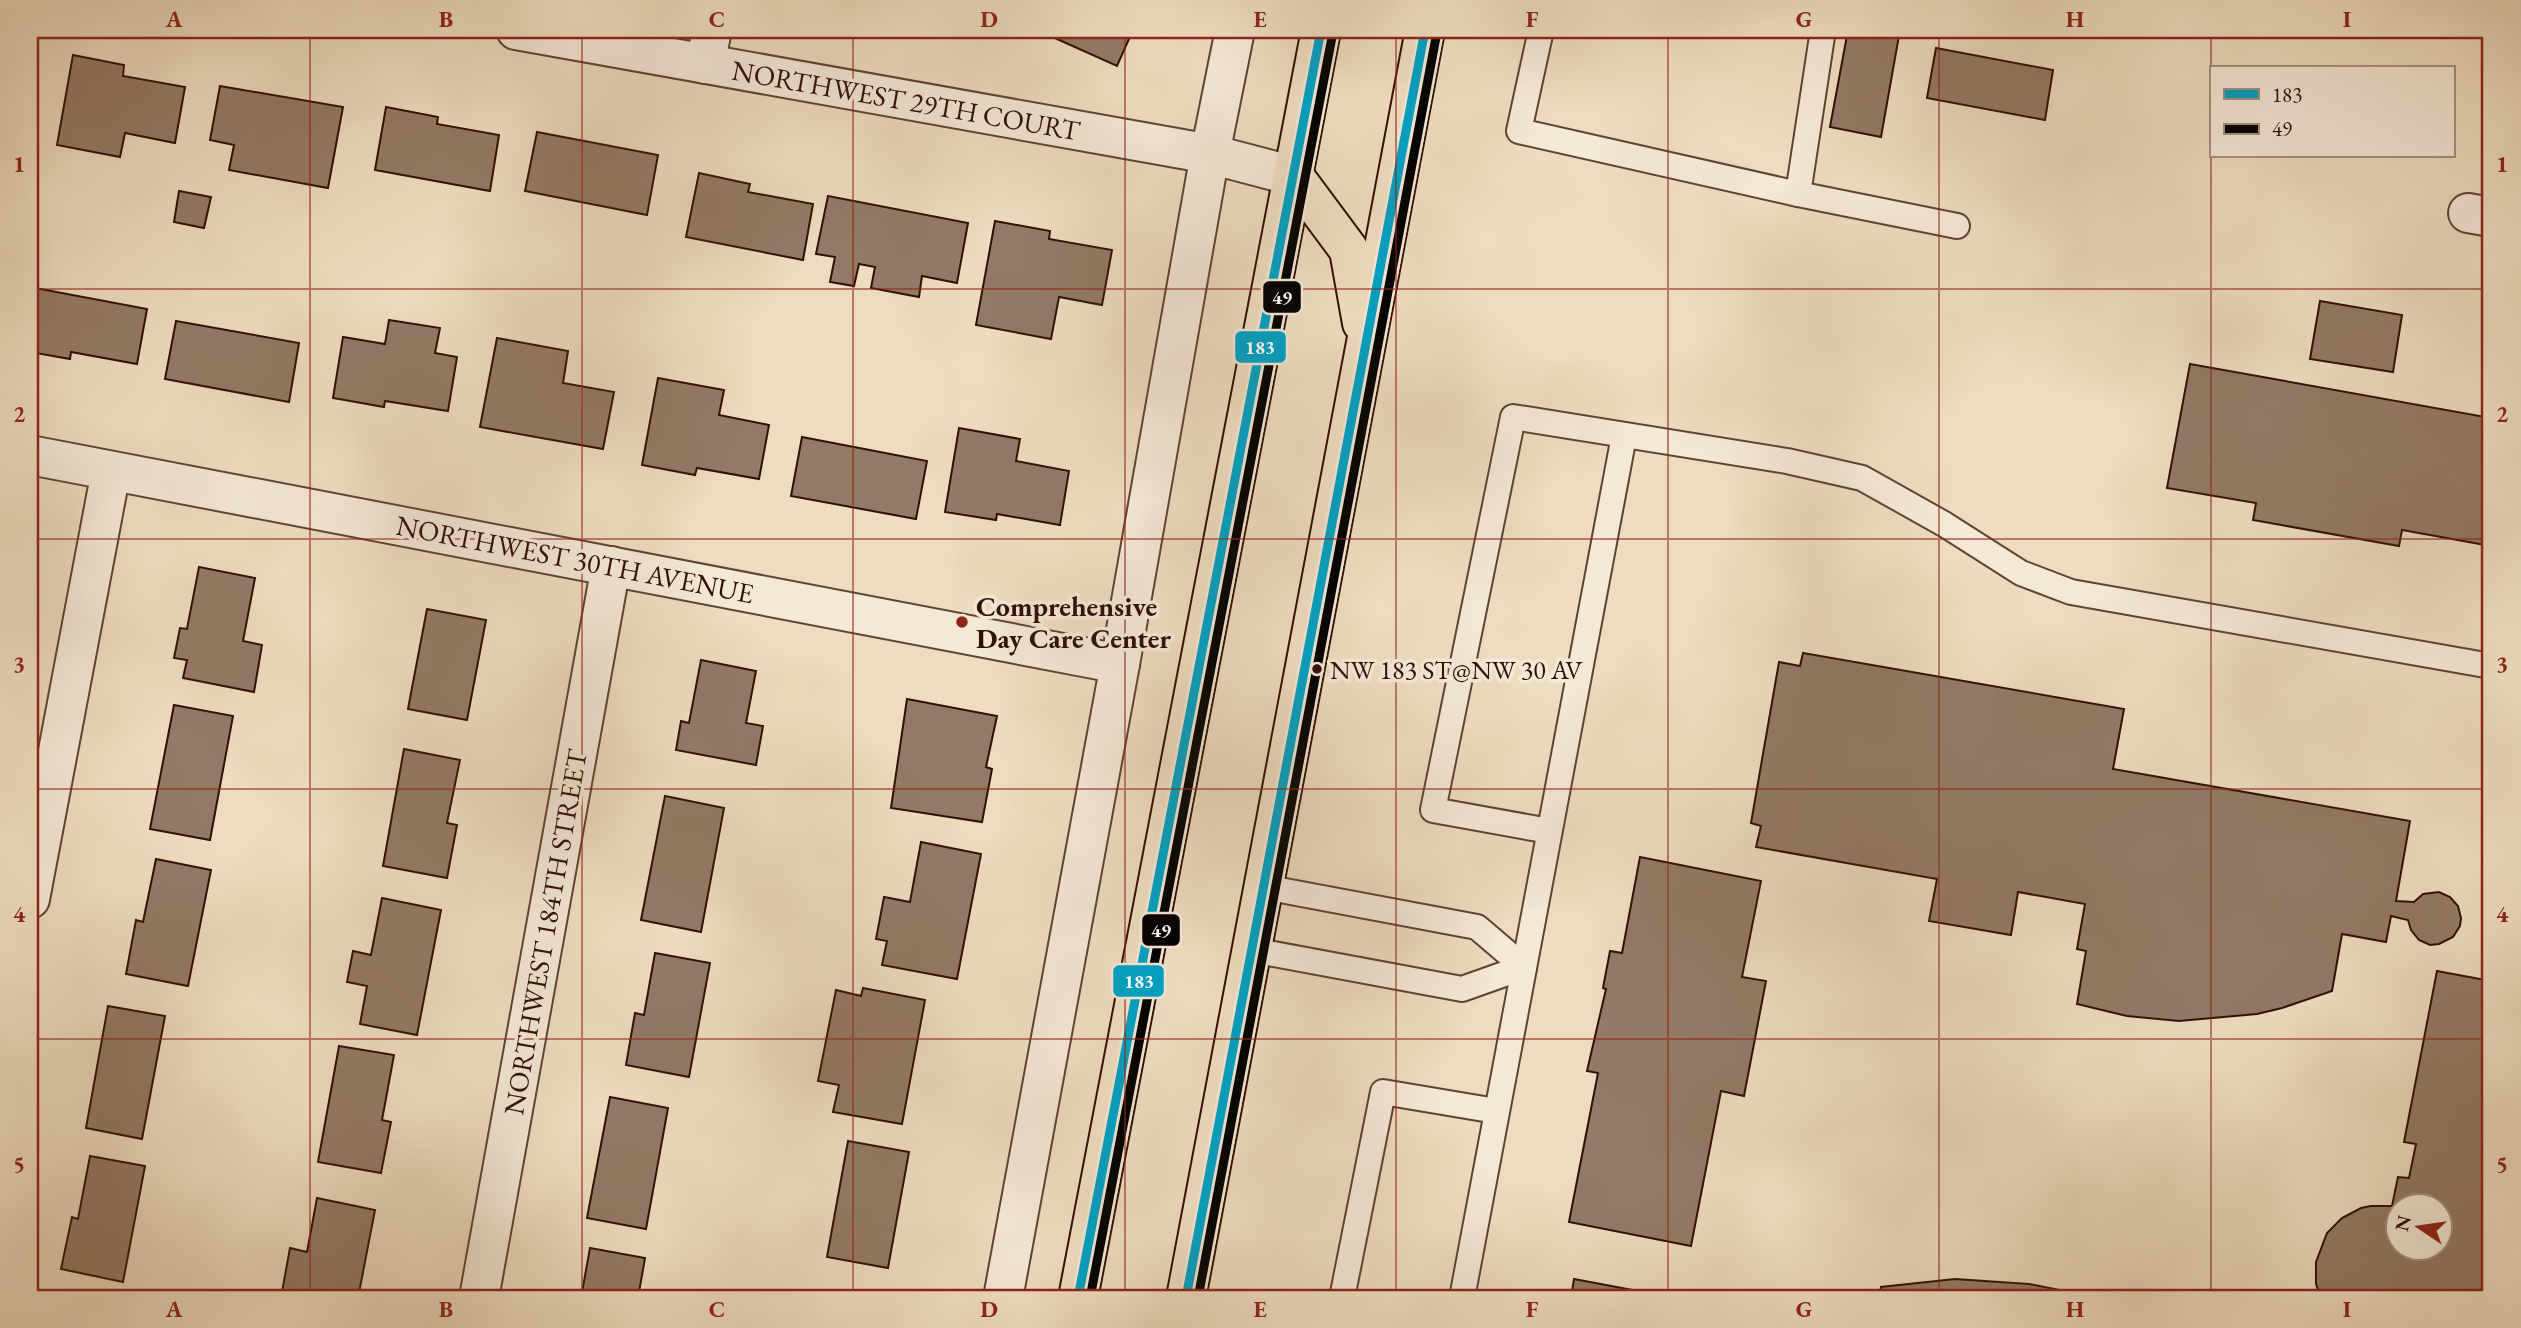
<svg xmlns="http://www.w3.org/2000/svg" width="2521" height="1328" font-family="'EB Garamond',serif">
  <rect width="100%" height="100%" fill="#eedcc0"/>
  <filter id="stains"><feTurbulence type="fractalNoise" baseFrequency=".00286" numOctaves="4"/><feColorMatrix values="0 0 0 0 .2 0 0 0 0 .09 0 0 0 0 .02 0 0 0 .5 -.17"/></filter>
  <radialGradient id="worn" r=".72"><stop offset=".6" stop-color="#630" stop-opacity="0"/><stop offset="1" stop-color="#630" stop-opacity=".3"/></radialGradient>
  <!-- building -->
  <g fill="#937a66" stroke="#311005" stroke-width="2" fill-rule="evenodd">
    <polygon points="1037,30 1133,30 1117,66"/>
    <polygon points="1848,30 1900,30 1881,137 1830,127"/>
    <polygon points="30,39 36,40 30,77"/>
    <polygon points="1936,48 2053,70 2045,120 1927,98"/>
    <polygon points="73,55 124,65 123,76 185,87 175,143 125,133 120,157 57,145"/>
    <polygon points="220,86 343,107 328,188 229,170 234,145 210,140"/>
    <polygon points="386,107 438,117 437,124 499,135 490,191 375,170"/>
    <polygon points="537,132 658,155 647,215 525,191"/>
    <polygon points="699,173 750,184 748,192 813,204 803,260 686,237"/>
    <polygon points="179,191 211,197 204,228 174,222"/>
    <polygon points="828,196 968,223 957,283 922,276 919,297 871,288 875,267 859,264 854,286 830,282 835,257 816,254"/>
    <polygon points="995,221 1050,231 1049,239 1112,250 1102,305 1059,297 1051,339 976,325"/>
    <polygon points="30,287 147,309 137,364 71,352 70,359 30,352"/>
    <polygon points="2320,301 2402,315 2393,372 2310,359"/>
    <polygon points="389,320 440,328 435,353 457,357 448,411 385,401 384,407 333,398 343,337 385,344"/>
    <polygon points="176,321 299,343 289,402 165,379"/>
    <polygon points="497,338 568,351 563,383 614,392 603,449 480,427"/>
    <polygon points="2190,364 2491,418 2491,546 2402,530 2399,546 2253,520 2256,503 2167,488"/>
    <polygon points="658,378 724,390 719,415 769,425 759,479 697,468 695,475 642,465"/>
    <polygon points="959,428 1020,439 1016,461 1069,471 1060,525 997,514 996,520 945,512"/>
    <polygon points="802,437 927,461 916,519 791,496"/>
    <polygon points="199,567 255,578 243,641 262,645 254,692 183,678 187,660 174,658 180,628 187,629"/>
    <polygon points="427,609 486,620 467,720 408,709"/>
    <polygon points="1803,653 2124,709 2113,769 2410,821 2396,901 2414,902 2423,894 2439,892 2450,897 2458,906 2461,918 2460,926 2453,937 2439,944 2430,945 2419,940 2411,930 2408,920 2391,916 2386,942 2342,934 2332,991 2282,1008 2257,1014 2179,1021 2127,1016 2077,1004 2086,951 2077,949 2085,904 2018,892 2011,935 1929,921 1937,879 1756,847 1761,826 1751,823 1779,662 1800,666"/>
    <polygon points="701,660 756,671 746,723 763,726 756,765 676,750 681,721 689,723"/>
    <polygon points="907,699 997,716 986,767 992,769 982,822 891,808"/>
    <polygon points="174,705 233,716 210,840 150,829"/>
    <polygon points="404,749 460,760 447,823 457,825 447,878 383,866"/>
    <polygon points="665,796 724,808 701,932 641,920"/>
    <polygon points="921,842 981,854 957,979 882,965 887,941 876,939 884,897 910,902"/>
    <polygon points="1640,857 1761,881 1742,977 1766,981 1744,1096 1721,1091 1691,1246 1569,1222 1598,1073 1587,1071 1606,989 1603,988 1610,951 1622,953"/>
    <polygon points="156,859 211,870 188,986 126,974 136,920 143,922"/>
    <polygon points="382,898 441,910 417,1035 360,1024 367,986 347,982 353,951 371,955"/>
    <polygon points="655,953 710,963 689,1077 626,1065 635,1013 644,1015"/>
    <path d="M 2437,971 L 2491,981 L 2491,1298 L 2321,1298 L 2316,1284 L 2316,1262 L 2327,1233 L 2342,1218 L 2361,1208 L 2371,1206 L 2392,1206 L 2398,1177 L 2409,1178 L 2416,1144 L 2404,1142 ZM 2398,1206 L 2440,1206 L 2440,1248 L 2398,1248 Z"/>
    <polygon points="863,988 925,1000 902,1124 833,1112 839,1085 818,1081 836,990 861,996"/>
    <polygon points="108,1006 165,1016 142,1139 86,1128"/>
    <polygon points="339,1046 394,1055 382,1120 391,1122 381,1173 318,1162"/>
    <polygon points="610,1097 668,1108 646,1229 587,1218"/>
    <polygon points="848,1141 909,1152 888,1268 827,1257"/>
    <polygon points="90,1156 145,1166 123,1282 61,1269 72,1217 78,1219"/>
    <polygon points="317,1198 375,1210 358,1298 301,1298 301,1295 282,1292 290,1248 307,1252"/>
    <polygon points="590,1248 645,1258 638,1298 581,1298"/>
    <polygon points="1574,1279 1675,1298 1571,1298"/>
    <polygon points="1955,1279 2029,1284 2065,1291 2064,1298 1879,1298 1881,1287"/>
    <polygon points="828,1291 857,1297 863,1298 826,1298"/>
  </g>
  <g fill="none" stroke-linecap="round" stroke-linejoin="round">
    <!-- service casing -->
    <g stroke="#604334" stroke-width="28">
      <g id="service">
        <polyline points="1541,30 1519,131 1798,194 1957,226"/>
        <polyline points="1798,194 1823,30"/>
        <polyline points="1549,831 1433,810 1513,417 1787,461 1862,478 1944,524 2021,573 2071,592 2491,666"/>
        <polyline points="1264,887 1477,927 1524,967"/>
        <polyline points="1252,950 1462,989 1524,967"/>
        <polyline points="1342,1298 1383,1092 1496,1111"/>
        <polyline points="1462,1298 1624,436"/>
      </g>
    </g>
    <!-- minor casing -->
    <g stroke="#604334" stroke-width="42">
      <g id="minor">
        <polyline points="516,30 1210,154 1294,176"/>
        <polyline points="705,64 712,30"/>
        <polyline points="2468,213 2491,217"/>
        <polyline points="30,455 1120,664"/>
        <polyline points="30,899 111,471"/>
        <polyline points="479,1298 611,566"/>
        <polyline points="1003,1298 1120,664 1210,154 1235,30"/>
      </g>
    </g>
    <!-- primary casing -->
    <g stroke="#311005" stroke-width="42">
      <g id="primary">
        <polyline points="1294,176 1349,250 1362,323"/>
        <polyline points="1078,1298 1321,30"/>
        <polyline points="1186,1298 1425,30"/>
      </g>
    </g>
    <!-- service -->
    <use href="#service" stroke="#f4e8d6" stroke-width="24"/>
    <!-- minor -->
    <use href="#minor" stroke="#f4e8d6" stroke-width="38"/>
    <!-- primary -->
    <use href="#primary" stroke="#eedcc0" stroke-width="38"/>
    <!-- bus-1 casing -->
    <g stroke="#f4e8d6" stroke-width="14">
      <g id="bus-1">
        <polyline points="1078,1298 1321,30"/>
        <polyline points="1186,1298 1425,30"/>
      </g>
    </g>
    <!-- bus-2 casing -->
    <g stroke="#f4e8d6" stroke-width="14">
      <g id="bus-2">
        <polyline points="1090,1298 1333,32"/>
        <polyline points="1198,1298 1437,32"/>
      </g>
    </g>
    <!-- bus-1 -->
    <use href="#bus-1" stroke="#02a1c4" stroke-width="9"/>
    <!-- bus-2 -->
    <use href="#bus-2" stroke="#000" stroke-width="9"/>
  </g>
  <!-- grid -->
  <path fill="none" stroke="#8f2418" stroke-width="2" stroke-opacity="0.55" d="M 310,30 L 310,1298M 582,30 L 582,1298M 853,30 L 853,1298M 1125,30 L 1125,1298M 1396,30 L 1396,1298M 1668,30 L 1668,1298M 1939,30 L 1939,1298M 2211,30 L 2211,1298M 30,289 L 2491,289M 30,539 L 2491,539M 30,789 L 2491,789M 30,1039 L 2491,1039"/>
  <!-- markers -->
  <circle fill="#8f2418" stroke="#f4e8d6" stroke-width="2.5" cx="962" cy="622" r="7"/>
  <circle fill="#311005" stroke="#f4e8d6" stroke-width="2.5" cx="1317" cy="669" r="6"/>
  <g text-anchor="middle" stroke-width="7" stroke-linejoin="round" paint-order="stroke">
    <!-- bus labels -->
    <g font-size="26" fill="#311005" stroke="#f4e8d6" text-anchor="start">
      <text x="1330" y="679">NW 183 ST@NW 30 AV</text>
    </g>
    <!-- street labels -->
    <g font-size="28" fill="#311005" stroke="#f4e8d6">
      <text transform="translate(906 100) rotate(10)" y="10">NORTHWEST 29TH COURT</text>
      <text transform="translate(575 559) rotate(11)" y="10">NORTHWEST 30TH AVENUE</text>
      <text transform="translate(545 932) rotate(-80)" y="10">NORTHWEST 184TH STREET</text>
    </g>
    <!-- poi labels -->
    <g font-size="28" font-weight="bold" fill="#311005" stroke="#f4e8d6" text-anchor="start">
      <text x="976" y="616">Comprehensive<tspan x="976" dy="32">Day Care Center</tspan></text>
    </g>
  </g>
  <g stroke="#f4e8d6" stroke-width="2.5">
    <rect x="1262" y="280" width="40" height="34" rx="7" fill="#000"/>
    <rect x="1234" y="330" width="53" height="34" rx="7" fill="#02a1c4"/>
    <rect x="1141" y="913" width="40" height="34" rx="7" fill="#000"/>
    <rect x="1112" y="964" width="53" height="34" rx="7" fill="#02a1c4"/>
  </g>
  <g font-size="19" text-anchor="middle" font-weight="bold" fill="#fff">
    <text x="1282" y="304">49</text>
    <text x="1260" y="354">183</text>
    <text x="1161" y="937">49</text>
    <text x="1139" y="988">183</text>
  </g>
  <!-- margin -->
  <rect width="2521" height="1328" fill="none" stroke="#eedcc0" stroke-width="77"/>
  <!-- legend -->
  <rect x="2210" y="66" width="245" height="91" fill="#f4e8d6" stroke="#a69282" stroke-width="2"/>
  <rect x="2224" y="89" width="35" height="10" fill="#02a1c4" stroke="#a69282" stroke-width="2"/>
  <text x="2272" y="102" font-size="21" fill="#311005">183</text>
  <rect x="2224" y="124" width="35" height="10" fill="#000000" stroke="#a69282" stroke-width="2"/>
  <text x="2272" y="136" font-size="21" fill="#311005">49</text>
  <!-- north arrow -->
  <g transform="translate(2419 1227) rotate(283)"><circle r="33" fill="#f4e8d6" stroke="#a69282" stroke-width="2"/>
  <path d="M0-5L12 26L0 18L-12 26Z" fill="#8f2418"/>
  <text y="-10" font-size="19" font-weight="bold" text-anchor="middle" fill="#311005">N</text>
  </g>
  <rect x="38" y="38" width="2444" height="1252" fill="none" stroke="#8f2418" stroke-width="2.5"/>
  <g font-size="23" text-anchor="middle" font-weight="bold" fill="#8f2418">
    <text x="174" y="27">A</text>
    <text x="446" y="27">B</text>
    <text x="717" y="27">C</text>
    <text x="989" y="27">D</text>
    <text x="1260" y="27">E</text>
    <text x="1532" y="27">F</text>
    <text x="1804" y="27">G</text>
    <text x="2075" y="27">H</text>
    <text x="2347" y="27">I</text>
    <text x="19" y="172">1</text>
    <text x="2502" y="172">1</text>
    <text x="19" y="422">2</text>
    <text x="2502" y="422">2</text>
    <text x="19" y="672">3</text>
    <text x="2502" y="672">3</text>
    <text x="19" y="922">4</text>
    <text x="2502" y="922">4</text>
    <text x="19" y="1172">5</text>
    <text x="2502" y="1172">5</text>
    <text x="174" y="1317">A</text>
    <text x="446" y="1317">B</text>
    <text x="717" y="1317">C</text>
    <text x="989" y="1317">D</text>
    <text x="1260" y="1317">E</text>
    <text x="1532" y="1317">F</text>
    <text x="1804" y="1317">G</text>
    <text x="2075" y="1317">H</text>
    <text x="2347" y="1317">I</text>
  </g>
  <rect width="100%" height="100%" filter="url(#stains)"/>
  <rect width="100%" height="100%" fill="url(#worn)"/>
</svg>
